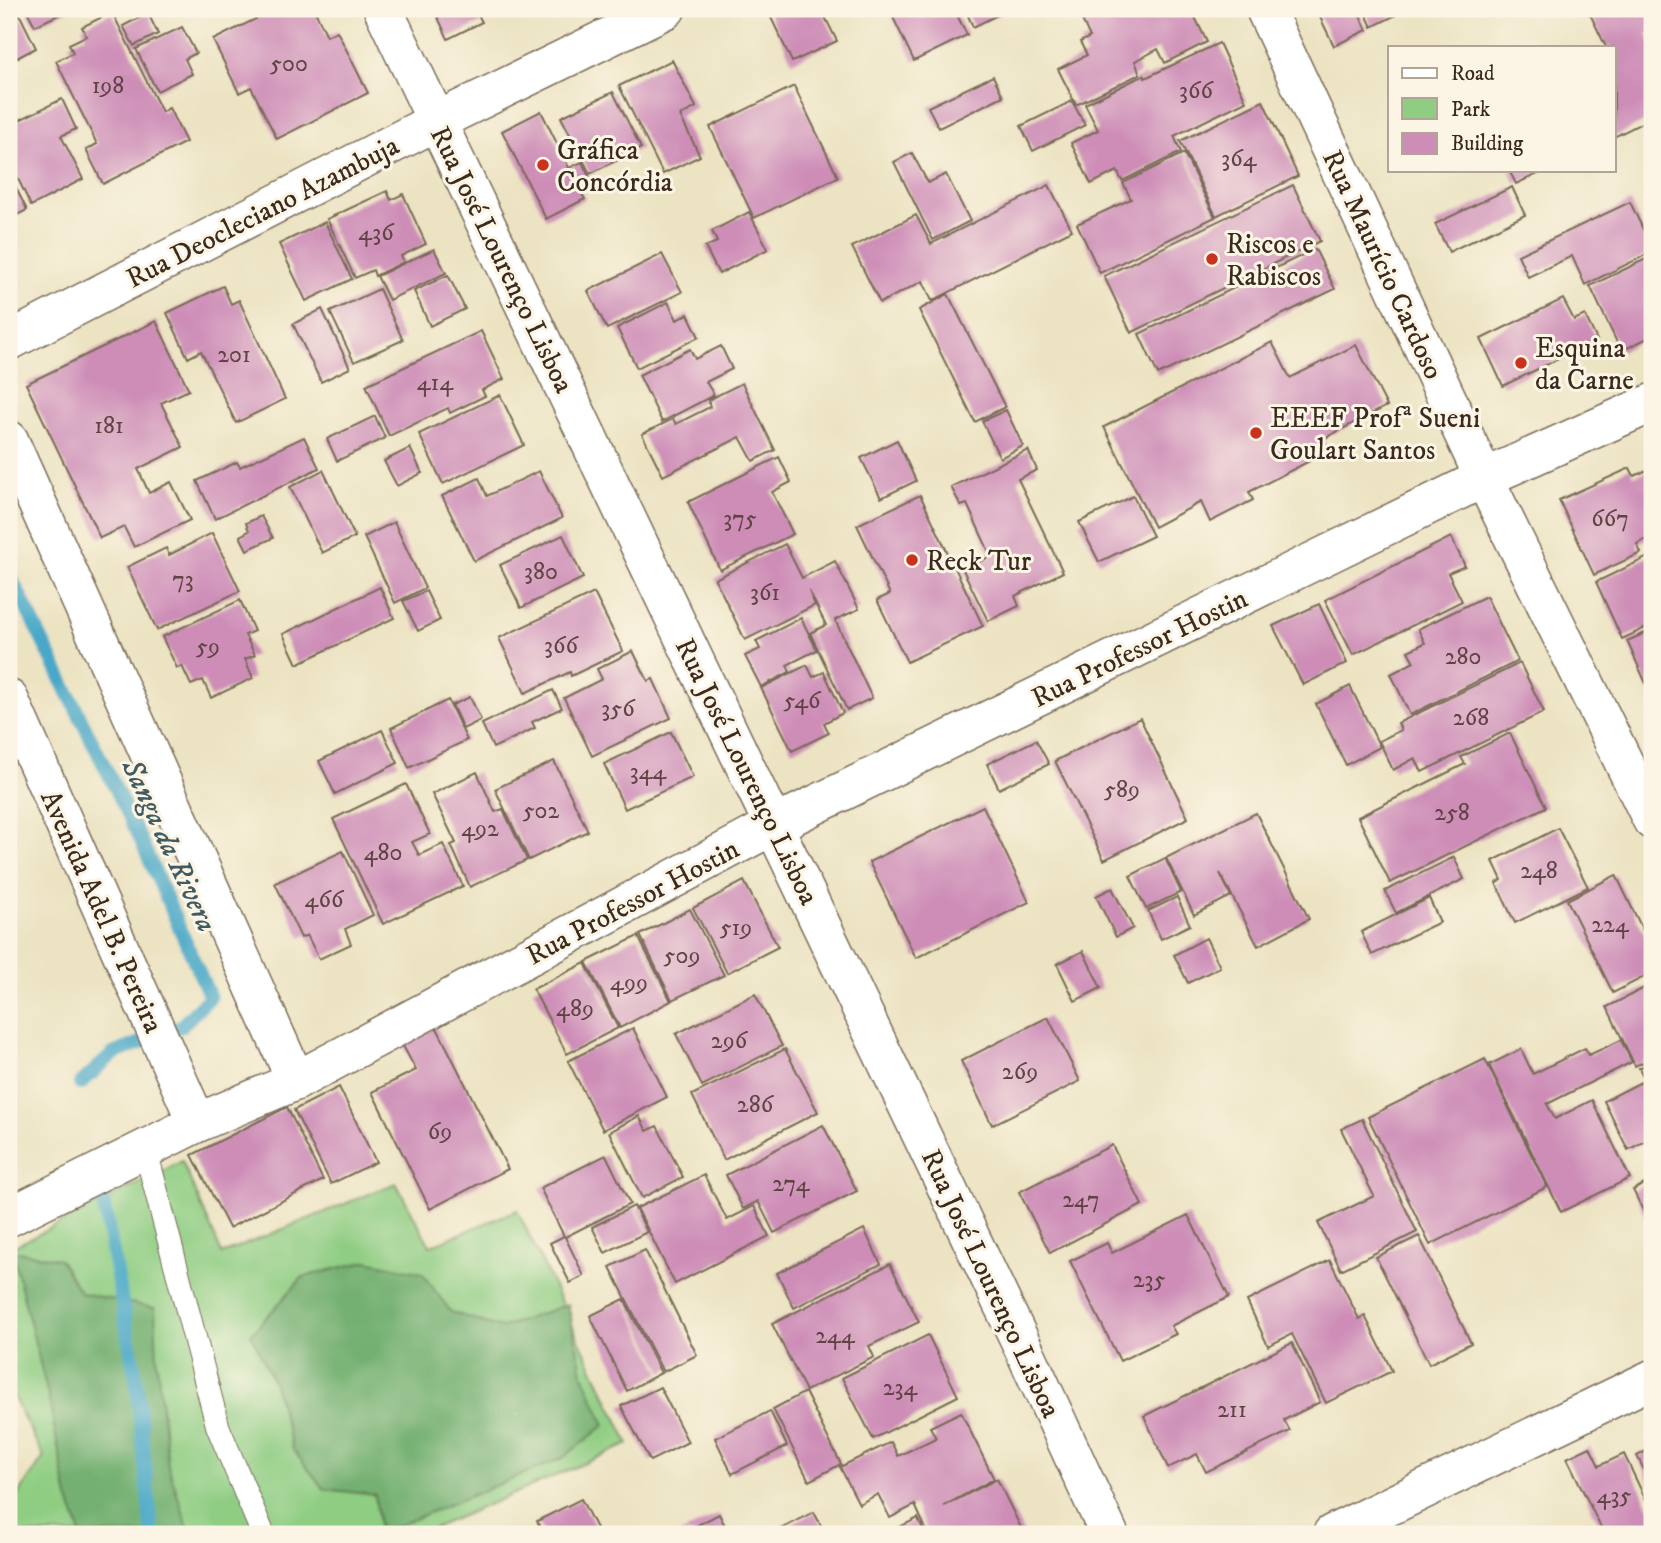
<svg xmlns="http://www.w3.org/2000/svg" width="1661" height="1543" font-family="'IM FELL DW Pica',serif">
  <rect width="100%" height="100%" fill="#fcf5e5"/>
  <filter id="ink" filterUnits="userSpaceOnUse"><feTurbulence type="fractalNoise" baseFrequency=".0143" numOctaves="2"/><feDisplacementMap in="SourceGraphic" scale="14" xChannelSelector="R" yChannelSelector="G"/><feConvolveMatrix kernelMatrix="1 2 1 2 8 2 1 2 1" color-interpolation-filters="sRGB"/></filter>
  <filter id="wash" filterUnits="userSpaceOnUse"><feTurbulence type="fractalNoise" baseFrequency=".00686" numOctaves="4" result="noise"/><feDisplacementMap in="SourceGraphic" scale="28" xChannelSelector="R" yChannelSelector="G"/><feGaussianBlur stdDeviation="1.57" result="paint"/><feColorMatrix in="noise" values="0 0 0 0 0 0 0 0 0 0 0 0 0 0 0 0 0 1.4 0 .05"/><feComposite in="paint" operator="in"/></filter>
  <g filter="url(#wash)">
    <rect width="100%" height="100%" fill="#ece3c2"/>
    <!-- green -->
    <polygon fill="#8fcd83" stroke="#657c50" stroke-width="2" points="182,1161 222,1254 396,1183 430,1246 517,1210 629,1444 420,1534 9,1534 9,1507 44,1457 9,1389 9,1249"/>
    <!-- forest -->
    <g fill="#73b071" stroke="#576d48" stroke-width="2">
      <polygon points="12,1251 59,1259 81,1293 155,1308 157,1362 168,1465 190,1534 81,1534 68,1498 48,1395"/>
      <polygon points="367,1261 422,1273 451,1312 501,1328 568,1304 582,1372 605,1425 563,1458 380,1533 375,1495 324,1489 293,1450 273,1381 251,1334 303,1277"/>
    </g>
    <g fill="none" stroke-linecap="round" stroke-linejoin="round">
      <!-- stream -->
      <g stroke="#48a8c7" stroke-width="14">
        <polyline points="9,573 138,834 210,997 181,1026 113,1054 80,1084"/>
        <polyline points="103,1200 136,1378 152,1534"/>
      </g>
    </g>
    <g id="blocks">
      <!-- building -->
      <g fill="#cd8db7">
        <polygon points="9,9 17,9 36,48 9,62"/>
        <polygon points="26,9 71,9 35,26"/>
        <polygon points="276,9 314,9 327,36 337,31 368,93 277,139 251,87 239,93 213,40"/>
        <polygon points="434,9 475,9 482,22 448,39"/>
        <polygon points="767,9 821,9 837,41 792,62"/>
        <polygon points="889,9 954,9 967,35 914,61"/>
        <polygon points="965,9 1010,9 973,27"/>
        <polygon points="1077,9 1191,9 1207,42 1165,63 1158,49 1135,61 1140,74 1076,105 1058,69 1087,55 1080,42 1090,37"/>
        <polygon points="1316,9 1403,9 1404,11 1372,27 1364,10 1359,13 1367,30 1334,46"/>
        <polygon points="1652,9 1652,32 1647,34 1652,44 1652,118 1614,137 1614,47 1606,47 1588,10"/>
        <polygon points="112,12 162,112 169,108 186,142 103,184 86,150 97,144 56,61 73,53 69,44 86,36 82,27"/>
        <polygon points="148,13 158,34 134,46 123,26"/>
        <polygon points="182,27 196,53 185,59 192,74 157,91 136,49"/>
        <polygon points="1219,43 1246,101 1174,136 1181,152 1122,181 1117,171 1091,184 1071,143 1098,130 1085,104 1144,75 1145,78"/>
        <polygon points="672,60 696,107 680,116 700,156 663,174 619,86"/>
        <polygon points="993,76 1003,96 939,128 928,107"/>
        <polygon points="794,86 838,177 754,218 710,127"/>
        <polygon points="613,92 641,148 590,174 561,117"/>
        <polygon points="62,99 76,129 61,136 83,179 31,206 9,160 9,125"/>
        <polygon points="1072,101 1085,125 1033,151 1021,126"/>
        <polygon points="1263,101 1298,176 1216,216 1180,141"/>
        <polygon points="541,111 569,168 582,162 593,185 580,191 585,199 546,219 502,131"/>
        <polygon points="1652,130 1652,146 1646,133"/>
        <polygon points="912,153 928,183 946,174 970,221 933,240 894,162"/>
        <polygon points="1184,153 1215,217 1100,273 1077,224 1131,199 1123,183"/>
        <polygon points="1509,170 1546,170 1516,184"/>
        <polygon points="9,174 27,210 9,219"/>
        <polygon points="1049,185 1072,230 932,301 923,281 880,303 852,247 916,215 931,244"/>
        <polygon points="1293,185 1320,241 1131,333 1104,276"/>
        <polygon points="1512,187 1525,215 1449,252 1435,224"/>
        <polygon points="387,191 391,200 403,194 426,244 401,256 404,262 375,276 373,270 355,278 327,219"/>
        <polygon points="1630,202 1652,248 1652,252 1585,285 1572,256 1528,277 1518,255"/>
        <polygon points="749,212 768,249 719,274 705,247 717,242 712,231"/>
        <polygon points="325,222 352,279 306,301 279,244"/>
        <polygon points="434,249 446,273 389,300 377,276"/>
        <polygon points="1315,249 1335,289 1158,375 1139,334"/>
        <polygon points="662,254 682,292 607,329 588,291"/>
        <polygon points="1652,256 1652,336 1621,351 1590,286"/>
        <polygon points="448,275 465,309 430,326 414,291"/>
        <polygon points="223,286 231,304 239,300 285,399 236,423 201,351 188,358 167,313"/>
        <polygon points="379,289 403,340 354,362 330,312"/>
        <polygon points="948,294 1005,407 975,422 919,310"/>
        <polygon points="1563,299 1574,320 1585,315 1597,340 1503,386 1481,339"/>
        <polygon points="668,302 677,320 688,314 699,337 637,368 617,328"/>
        <polygon points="322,309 350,368 321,382 293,324"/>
        <polygon points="156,321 189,390 161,403 183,447 138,469 149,493 171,482 190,520 134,547 124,527 100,538 26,384"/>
        <polygon points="481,331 504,379 482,390 485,396 450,413 448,408 389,436 366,385"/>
        <polygon points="1272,342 1290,378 1356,345 1387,406 1323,439 1329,451 1249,492 1253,500 1210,522 1201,502 1154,527 1104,427"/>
        <polygon points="721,346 732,369 706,382 714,395 662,422 639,375 690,349 695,359"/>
        <polygon points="742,383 775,450 753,461 740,437 663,476 642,434 673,419 676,424 710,407 708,400"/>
        <polygon points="500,395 524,445 443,484 419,434"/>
        <polygon points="1006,410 1023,446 1000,458 982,421"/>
        <polygon points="375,416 385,438 337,461 327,439"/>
        <polygon points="304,437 319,468 215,519 197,481 237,462 240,467"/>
        <polygon points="897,440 916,481 881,498 861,458"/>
        <polygon points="410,448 422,473 397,486 384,461"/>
        <polygon points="1028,450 1037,470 1018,479 1063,572 1015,596 1019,606 988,621 963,570 991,556 967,504 961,506 951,487"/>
        <polygon points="779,457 791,482 772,492 793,534 720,570 688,502"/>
        <polygon points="1652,459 1652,536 1637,544 1641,553 1594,575 1559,500 1630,468 1634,476 1650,469 1647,462"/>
        <polygon points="323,470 355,537 322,553 290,487"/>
        <polygon points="539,471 562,518 474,561 442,496 479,478 487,496"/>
        <polygon points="920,495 983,626 907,662 877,600 890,594 857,525"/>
        <polygon points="1133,496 1153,536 1099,562 1079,522"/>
        <polygon points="261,516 273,538 247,550 240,536 249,531 246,523"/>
        <polygon points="394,522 425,588 395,603 364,537"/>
        <polygon points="212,533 240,591 157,630 127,567 166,548 169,555"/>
        <polygon points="563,535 583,578 521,608 500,565"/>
        <polygon points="1451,537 1465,566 1448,573 1462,601 1353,655 1325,600"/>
        <polygon points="785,544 802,578 835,561 859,609 835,620 872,698 847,710 810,633 826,625 809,591 815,605 745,640 715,579"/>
        <polygon points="1652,555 1652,625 1622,639 1596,582"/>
        <polygon points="380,587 394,618 297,664 283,634"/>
        <polygon points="426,591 440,620 418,631 403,601"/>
        <polygon points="594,593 623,651 571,676 570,672 525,693 499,638"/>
        <polygon points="1486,596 1518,661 1410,715 1391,674 1414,662 1408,651 1425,643 1418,629"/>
        <polygon points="240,600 254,631 245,635 255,655 245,659 253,678 211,698 203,680 191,685 182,666 177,668 162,637"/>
        <polygon points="1319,604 1347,663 1303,685 1273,626"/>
        <polygon points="801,618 817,650 787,665 790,672 761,687 745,656 760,649 756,641"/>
        <polygon points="1652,630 1652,697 1627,641"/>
        <polygon points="633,651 648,681 653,679 671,718 592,756 564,698 602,679 597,669"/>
        <polygon points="1520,663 1544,712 1422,772 1415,758 1393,770 1379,741 1401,730 1398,723"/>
        <polygon points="807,665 813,677 824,672 843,713 824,723 829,733 792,751 761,688"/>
        <polygon points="1350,686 1380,747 1346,765 1316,704"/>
        <polygon points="553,690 562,708 532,722 535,728 493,748 482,724"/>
        <polygon points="470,697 481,720 463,729 452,705"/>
        <polygon points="448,700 467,740 409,768 391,728"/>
        <polygon points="1140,718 1188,818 1104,860 1055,761"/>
        <polygon points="382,730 398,763 335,794 319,761"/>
        <polygon points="671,732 693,777 625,809 604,764"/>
        <polygon points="1510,733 1546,807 1390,883 1358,817 1465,764 1461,757"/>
        <polygon points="1036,740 1049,764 999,789 987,764"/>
        <polygon points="554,761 588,831 529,860 495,789"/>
        <polygon points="477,772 495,812 503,809 527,860 470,887 451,845 456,843 432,794"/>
        <polygon points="406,784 430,834 412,842 419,855 443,844 463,886 383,924 333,819"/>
        <polygon points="983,806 1029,902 916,958 869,862"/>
        <polygon points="1256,813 1309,919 1258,946 1220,873 1231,896 1194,915 1166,858"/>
        <polygon points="1558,828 1588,887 1515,923 1496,883 1502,880 1493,861"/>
        <polygon points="343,851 373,915 345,929 351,944 319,959 307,935 301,938 275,883"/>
        <polygon points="1454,857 1464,879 1396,913 1385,891"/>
        <polygon points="1165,858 1181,892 1146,909 1130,876"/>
        <polygon points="1616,875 1652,949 1652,973 1613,993 1567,900"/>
        <polygon points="744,881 778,947 727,973 693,908"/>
        <polygon points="1112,888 1133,928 1116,937 1096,896"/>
        <polygon points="1177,897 1190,925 1161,939 1148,911"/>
        <polygon points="1429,898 1440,922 1372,955 1361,932"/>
        <polygon points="690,909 724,975 672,1000 640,935"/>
        <polygon points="638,936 671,1001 620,1028 586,962"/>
        <polygon points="1206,938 1220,967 1188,983 1174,955"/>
        <polygon points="1083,951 1101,988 1075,1001 1057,964"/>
        <polygon points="585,963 618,1028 567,1054 533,989"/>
        <polygon points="1652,984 1652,1058 1635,1066 1607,1007"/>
        <polygon points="755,994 782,1046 702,1086 676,1034"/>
        <polygon points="1048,1017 1080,1081 992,1125 961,1061"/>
        <polygon points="436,1026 508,1169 430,1209 372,1092 416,1070 402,1044"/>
        <polygon points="633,1028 667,1097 603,1130 568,1061"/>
        <polygon points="1621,1040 1632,1062 1547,1104 1555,1119 1592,1100 1630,1178 1561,1212 1489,1065 1521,1049 1533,1074 1585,1048 1589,1055"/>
        <polygon points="785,1049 818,1112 724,1160 692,1095"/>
        <polygon points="1485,1059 1547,1187 1430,1245 1368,1117"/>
        <polygon points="1652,1062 1652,1151 1647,1140 1628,1150 1604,1101 1645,1080 1639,1068"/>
        <polygon points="339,1087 376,1162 331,1184 294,1110"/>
        <polygon points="287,1107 323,1180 229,1228 192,1155"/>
        <polygon points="639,1116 647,1131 657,1126 683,1177 642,1198 609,1132"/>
        <polygon points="1362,1119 1417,1232 1341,1270 1318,1223 1374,1196 1341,1129"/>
        <polygon points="823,1125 857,1191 774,1233 758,1201 743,1209 726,1175"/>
        <polygon points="1112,1145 1142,1205 1050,1253 1019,1192"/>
        <polygon points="606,1155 630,1204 565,1237 584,1276 570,1283 550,1243 564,1236 540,1188"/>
        <polygon points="704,1175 727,1220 754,1206 769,1236 675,1284 637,1208"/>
        <polygon points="1652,1180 1652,1229 1633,1190"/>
        <polygon points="634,1206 647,1232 605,1253 592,1227"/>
        <polygon points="1188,1215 1229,1297 1171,1326 1176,1334 1120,1361 1070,1261 1107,1243 1112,1253"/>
        <polygon points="864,1229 881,1264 794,1308 777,1273"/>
        <polygon points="1419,1236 1471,1343 1429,1364 1376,1257"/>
        <polygon points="645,1250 697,1355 663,1372 610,1267"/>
        <polygon points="1330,1260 1359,1319 1365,1316 1392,1371 1326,1403 1292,1334 1268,1346 1247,1301"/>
        <polygon points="890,1264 919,1322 869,1346 874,1357 806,1391 772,1324"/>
        <polygon points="624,1299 661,1373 627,1391 590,1316"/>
        <polygon points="928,1335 958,1396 873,1439 842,1378"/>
        <polygon points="1292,1343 1320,1402 1284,1420 1290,1431 1206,1472 1197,1454 1168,1468 1144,1416"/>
        <polygon points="660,1387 688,1442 650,1461 621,1406"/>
        <polygon points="805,1392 841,1464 809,1481 773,1409"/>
        <polygon points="770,1411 787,1446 732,1474 715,1438"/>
        <polygon points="961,1412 994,1479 944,1506 997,1479 1024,1534 928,1534 915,1505 890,1518 878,1494 859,1504 840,1467 891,1442 898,1456 936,1438 930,1427"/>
        <polygon points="1590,1447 1599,1466 1624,1454 1652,1513 1652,1534 1604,1534 1567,1458"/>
        <polygon points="1652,1448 1652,1486 1637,1456"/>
        <polygon points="581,1499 599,1534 544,1534 537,1521"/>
        <polygon points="814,1512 825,1534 771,1534"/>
        <polygon points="719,1514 729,1534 680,1534"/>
        <polygon points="918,1518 925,1534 885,1534"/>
      </g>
    </g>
  </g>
  <g filter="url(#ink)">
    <use href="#blocks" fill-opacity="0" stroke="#796b57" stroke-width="2"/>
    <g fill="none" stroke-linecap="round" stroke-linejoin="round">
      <!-- service casing -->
      <g stroke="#796b57" stroke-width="25">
        <polyline id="service" points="145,1148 218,1427 263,1534"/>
      </g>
      <!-- minor casing -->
      <g stroke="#796b57" stroke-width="41">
        <g id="minor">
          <polyline points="383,9 1022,1345 1109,1534"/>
          <polyline points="9,341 437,121 666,9"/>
          <polyline points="9,440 296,1081"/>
          <polyline points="9,699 197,1123"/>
          <polyline points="9,1217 197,1123 296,1081 774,825 1484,478 1652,403"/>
          <polyline points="1332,1534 1652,1379"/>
        </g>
      </g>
      <!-- secondary casing -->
      <g stroke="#796b57" stroke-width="41">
        <polyline id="secondary" points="1265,9 1484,478 1652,820"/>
      </g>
      <!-- service -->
      <use href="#service" stroke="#fff" stroke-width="23"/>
      <!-- minor -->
      <use href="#minor" stroke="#fff" stroke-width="38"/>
      <!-- secondary -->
      <use href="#secondary" stroke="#fff" stroke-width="38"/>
    </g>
  </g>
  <!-- markers -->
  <g fill="#c8321e" stroke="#fcf5e5" stroke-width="2.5">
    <circle cx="543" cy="165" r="7"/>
    <circle cx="1212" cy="259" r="7"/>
    <circle cx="1521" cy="363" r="7"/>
    <circle cx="1256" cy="433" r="7"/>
    <circle cx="912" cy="560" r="7"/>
  </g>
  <g text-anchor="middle" stroke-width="6" stroke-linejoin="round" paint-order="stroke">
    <!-- number labels -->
    <g font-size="24" fill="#604344">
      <text x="289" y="71">500</text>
      <text x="108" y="93">198</text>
      <text x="1196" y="98">366</text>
      <text x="1239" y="166">364</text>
      <text x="376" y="240">436</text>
      <text x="234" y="362">201</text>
      <text x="435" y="390">414</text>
      <text x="109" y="433">181</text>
      <text x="740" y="526">375</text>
      <text x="1610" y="526">667</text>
      <text x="541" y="579">380</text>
      <text x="183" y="587">73</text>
      <text x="765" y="600">361</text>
      <text x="561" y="653">366</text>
      <text x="208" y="654">59</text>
      <text x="1463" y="664">280</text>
      <text x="802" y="708">546</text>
      <text x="618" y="716">356</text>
      <text x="1471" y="725">268</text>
      <text x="648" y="779">344</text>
      <text x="1122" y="797">589</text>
      <text x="541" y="818">502</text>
      <text x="1452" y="820">258</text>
      <text x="480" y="836">492</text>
      <text x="383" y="860">480</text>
      <text x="1539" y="878">248</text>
      <text x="324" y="907">466</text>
      <text x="1610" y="932">224</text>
      <text x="736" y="935">519</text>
      <text x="682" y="963">509</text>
      <text x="629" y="990">499</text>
      <text x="575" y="1016">489</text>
      <text x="729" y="1048">296</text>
      <text x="1020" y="1079">269</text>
      <text x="755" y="1112">286</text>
      <text x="440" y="1139">69</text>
      <text x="791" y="1191">274</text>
      <text x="1081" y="1207">247</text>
      <text x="1149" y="1287">235</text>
      <text x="835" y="1343">244</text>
      <text x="900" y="1395">234</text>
      <text x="1232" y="1417">211</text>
      <text x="1614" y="1503">435</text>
    </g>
    <!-- poi labels -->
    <g font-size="28" fill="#3b2a1e" stroke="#fcf5e5" text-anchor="start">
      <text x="557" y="159">Gráfica<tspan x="557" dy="32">Concórdia</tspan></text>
      <text x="1226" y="253">Riscos e<tspan x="1226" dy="32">Rabiscos</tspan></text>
      <text x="1535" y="357">Esquina<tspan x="1535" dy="32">da Carne</tspan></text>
      <text x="1270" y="427">EEEF Profª Sueni<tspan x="1270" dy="32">Goulart Santos</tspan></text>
      <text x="926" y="570">Reck Tur</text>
    </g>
    <!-- street labels -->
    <g font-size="28" fill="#3b2a1e" stroke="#fcf5e5">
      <text transform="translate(262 211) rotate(-27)" y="10">Rua Deocleciano Azambuja</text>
      <text transform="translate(503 259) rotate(64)" y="10">Rua José Lourenço Lisboa</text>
      <text transform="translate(1384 264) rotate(65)" y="10">Rua Maurício Cardoso</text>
      <text transform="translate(1139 647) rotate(-26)" y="10">Rua Professor Hostin</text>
      <text transform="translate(748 771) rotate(64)" y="10">Rua José Lourenço Lisboa</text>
      <text transform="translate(632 901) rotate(-28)" y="10">Rua Professor Hostin</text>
      <text transform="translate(103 911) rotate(66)" y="10">Avenida Adel B. Pereira</text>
      <text transform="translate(992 1283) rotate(65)" y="10">Rua José Lourenço Lisboa</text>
    </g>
    <!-- water labels -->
    <g font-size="30" font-style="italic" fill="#405c62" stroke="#fcf5e5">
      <text transform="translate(170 845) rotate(65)" y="10">Sanga da Rivera</text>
    </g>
  </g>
  <!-- margin -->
  <rect width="1661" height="1543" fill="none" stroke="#fcf5e5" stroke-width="35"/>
  <!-- legend -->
  <rect x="1388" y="46" width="228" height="126" fill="#fcf5e5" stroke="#afa495" stroke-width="2"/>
  <rect x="1402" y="68" width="35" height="10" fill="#ffffff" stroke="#afa495" stroke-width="2"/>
  <text x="1451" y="80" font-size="21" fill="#3b2a1e">Road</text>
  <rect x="1402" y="98" width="35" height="21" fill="#8fcd83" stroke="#afa495" stroke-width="2"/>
  <text x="1451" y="116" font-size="21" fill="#3b2a1e">Park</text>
  <rect x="1402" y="133" width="35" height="21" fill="#cd8db7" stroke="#afa495" stroke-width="2"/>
  <text x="1451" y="150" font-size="21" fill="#3b2a1e">Building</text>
</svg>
